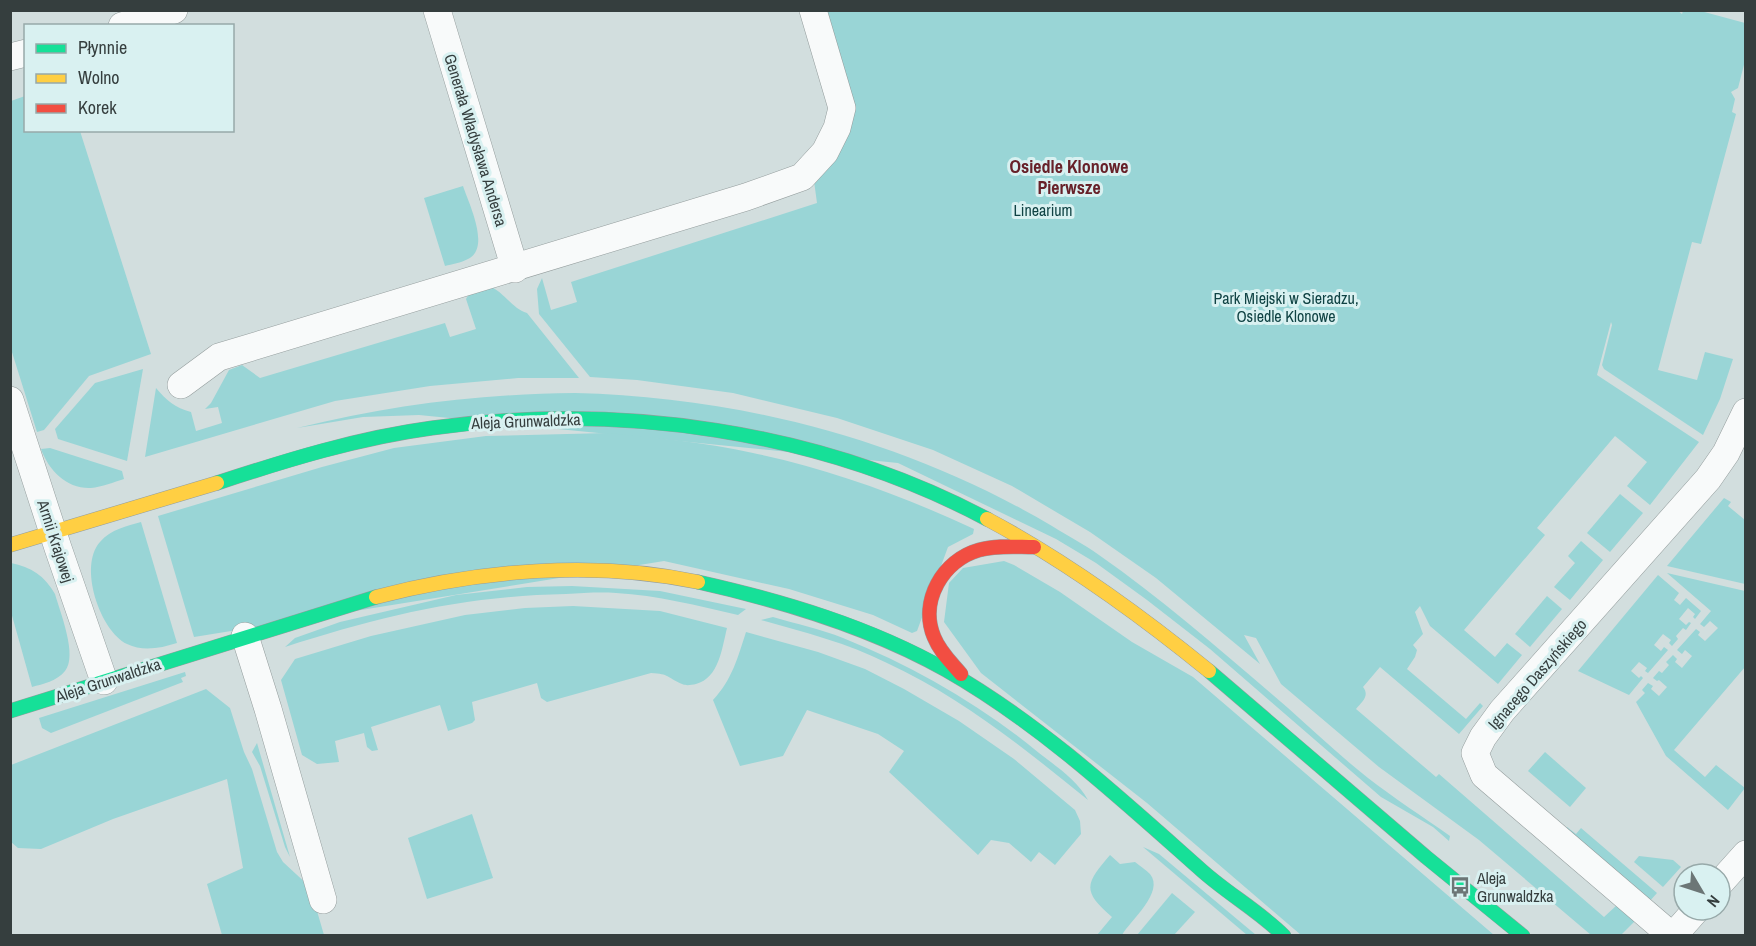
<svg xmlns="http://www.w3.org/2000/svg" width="1756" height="946" font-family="'Archivo Narrow',sans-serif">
  <rect width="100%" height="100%" fill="#d2dede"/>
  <!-- green -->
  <g fill="#99d5d6">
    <path d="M 1677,10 L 1682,14 L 1683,11 L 1697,10 L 1745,23 L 1746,57 L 1738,88 L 1731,92 L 1735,99 L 1732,112 L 1736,114 L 1701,244 L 1692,242 L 1658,370 L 1697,380 L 1705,352 L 1733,359 L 1720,399 L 1703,435 L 1604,369 L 1602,365 L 1612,325 L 1611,322 L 1597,375 L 1699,442 L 1650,505 L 1627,486 L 1647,462 L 1615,436 L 1537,528 L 1545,535 L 1464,630 L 1495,657 L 1507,643 L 1522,655 L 1498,684 L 1430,626 L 1420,606 L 1415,612 L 1423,634 L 1413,645 L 1417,650 L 1415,657 L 1407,669 L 1466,719 L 1480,703 L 1483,706 L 1459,734 L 1380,667 L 1363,687 C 1370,696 1362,702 1356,709 L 1436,777 L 1439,774 L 1604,917 L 1617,905 L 1637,919 L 1621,935 L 1591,935 L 1479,840 L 1379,767 L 1281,684 L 1256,638 L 1244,635 L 1260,664 L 1156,578 L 1090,532 L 1012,486 L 933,450 L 837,418 L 733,393 L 637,380 L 590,377 L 539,314 L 537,289 L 542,278 L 551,310 L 577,302 L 571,282 L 817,203 L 814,181 L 840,148 L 824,11 Z"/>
    <polygon points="25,96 26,130 80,131 151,354 89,376 44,430 37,432 11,349 11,101"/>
    <path d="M 463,186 C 469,204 491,248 468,259 C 461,263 452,264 445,266 L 424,198 Z"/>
    <path d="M 487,285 C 504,291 511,308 527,313 L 579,378 L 518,378 L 430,386 L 335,401 L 145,457 L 156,388 C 166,400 175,408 191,412 L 196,431 L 222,423 L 218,407 L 205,409 L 211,403 L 229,370 L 242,365 L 260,378 L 445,323 L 450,337 L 476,329 L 466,299 L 470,292 Z"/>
    <polygon points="143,369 127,461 58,439 55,429 95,383"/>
    <path d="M 575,393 C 742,397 908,441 1052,526 C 1068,536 1084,544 1099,555 C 1165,601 1226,655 1288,708 C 1314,731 1340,756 1368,778 C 1394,798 1423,817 1450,836 L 1449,841 L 1433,827 L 1381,797 L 1210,649 L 1147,600 L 1096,563 L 1056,539 L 898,463 L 419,415 L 363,417 L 297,428 C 391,405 479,394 575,393 Z"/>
    <path d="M 607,433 C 656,438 705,442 753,453 C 830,469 903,496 974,529 L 973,534 L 948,547 L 917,631 L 912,633 L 873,615 L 789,589 L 664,561 L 194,637 L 158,516 L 322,467 L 394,448 L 486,436 Z"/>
    <path d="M 50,448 L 122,471 L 124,479 C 114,482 102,487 91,488 C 67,489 49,471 41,449 Z"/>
    <polygon points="1620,494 1643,513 1610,552 1587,533"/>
    <polygon points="1724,498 1731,502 1728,506 1745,520 1745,584 1667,566"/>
    <path d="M 141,522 L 177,643 C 161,648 143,652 127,644 C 100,631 78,566 100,542 C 111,529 127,526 141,522 Z"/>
    <polygon points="1581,541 1603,560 1570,600 1554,587 1575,563 1568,556"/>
    <polygon points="1004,561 1014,565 1060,592 1132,642 1193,677 1494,935 1301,935 1147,803 981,673 944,622 949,583 963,568"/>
    <path d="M 11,563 C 31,567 45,576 55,594 C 60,612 78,656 65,671 C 57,681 43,684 32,687 L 11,612 Z"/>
    <polygon points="1667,573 1745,591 1745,667 1674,750 1705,777 1716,765 1745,788 1728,810 1666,756 1636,702 1645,693 1642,690 1648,683 1653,686 1651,689 1659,696 1667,687 1659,680 1657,681 1653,678 1659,671 1662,673 1669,665 1666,662 1673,655 1677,659 1675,662 1682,668 1692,656 1685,650 1682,654 1677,650 1696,629 1700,632 1698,635 1705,641 1718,628 1710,621 1704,627 1700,624 1711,611"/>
    <polygon points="1658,575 1679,593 1674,600 1680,605 1686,598 1701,611 1695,619 1693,617 1695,614 1688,608 1679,619 1686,625 1689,622 1691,623 1686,630 1683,628 1676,636 1678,639 1672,646 1669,643 1671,640 1663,634 1654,645 1661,651 1664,647 1668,650 1648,673 1645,671 1647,668 1639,662 1631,671 1639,678 1641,676 1643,678 1629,695 1578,671"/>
    <path d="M 572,586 L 660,591 L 746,609 L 738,615 C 698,606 657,595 616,593 C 600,592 583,593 566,594 C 464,596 381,616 285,647 L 295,638 L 340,622 L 456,595 L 527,587 Z"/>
    <polygon points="1547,596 1562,609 1530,647 1515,634"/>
    <path d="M 573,606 L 660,611 L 727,628 C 722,648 719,678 696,684 C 691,685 686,686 682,684 C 666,677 670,674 651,673 L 547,702 L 541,698 L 537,683 L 472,702 L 475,720 L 472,723 L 448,731 L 440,705 L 371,727 L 378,750 L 372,751 L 367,747 L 364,733 L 335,741 L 339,762 L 317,764 L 302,755 L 281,680 L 295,659 L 371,636 L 465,615 L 525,608 Z"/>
    <path d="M 773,617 C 796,624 821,629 843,638 C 913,666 981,705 1039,753 C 1057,767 1077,780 1088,800 C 1025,749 961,697 887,663 C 847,643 804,632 761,620 Z"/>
    <path d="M 746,632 L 818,652 L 865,669 L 904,689 L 959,721 L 1014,759 L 1075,810 L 1080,821 L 1081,834 L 1055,865 L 1039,852 L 1031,862 L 1009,843 L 991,840 L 978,855 L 889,772 L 904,751 L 878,734 L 807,710 L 783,756 L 740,766 L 713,700 C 732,680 738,657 746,632 Z"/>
    <polygon points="185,672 186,676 181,678 183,682 51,733 42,728 39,718"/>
    <polygon points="206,689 230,708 244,752 252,769 277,852 283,862 310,887 324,935 222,935 207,884 243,868 227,779 113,819 41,849 18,848 11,842 11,765"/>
    <polygon points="257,743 290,857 285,847 260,766 252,752"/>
    <polygon points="1545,752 1586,788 1570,807 1528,771"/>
    <polygon points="472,814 493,878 427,899 408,838"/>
    <polygon points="1567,827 1576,834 1581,828 1657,893 1648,903 1564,830"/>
    <polygon points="1143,847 1159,854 1256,935 1247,935"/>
    <path d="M 1110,855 L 1120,864 L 1135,862 C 1140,866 1146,870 1150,874 C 1165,892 1130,921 1122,935 L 1097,935 L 1112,917 C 1082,891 1085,884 1110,855 Z"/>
    <polygon points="1639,856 1673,860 1681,867 1663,887 1634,862"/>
    <polygon points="1172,893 1195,912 1174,935 1137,935"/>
  </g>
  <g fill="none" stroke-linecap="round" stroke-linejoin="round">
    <!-- street casing -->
    <g stroke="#949d9d" stroke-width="28">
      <g id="street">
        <polyline points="437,10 515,269"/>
        <polyline points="122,26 174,10"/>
        <polyline points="10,57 26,53"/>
        <polyline points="181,385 219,357 746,197 802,177 825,152 837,128 842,108 813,10"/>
        <polyline points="10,400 58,548 104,681"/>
        <polyline points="245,636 268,709 323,900"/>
        <polyline points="1720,883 1746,854"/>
        <polyline points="1672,936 1484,775 1475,753 1483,737 1502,711 1708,479 1726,453 1746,412"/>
        <polyline points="1673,936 1696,910"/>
      </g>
    </g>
    <!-- fast casing -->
    <g stroke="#949d9d" stroke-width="15">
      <g id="fast">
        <path d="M 217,483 C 287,460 358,438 432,428 C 619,402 819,430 987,519"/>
        <path d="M 698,582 C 783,601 870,627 946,670 C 1039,723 1119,797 1199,868 C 1226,893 1258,910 1284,936"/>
        <polyline points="1209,671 1426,857 1523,936"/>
        <polyline points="10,711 376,597"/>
      </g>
    </g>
    <!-- slow casing -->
    <g stroke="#949d9d" stroke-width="15">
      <g id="slow">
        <path d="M 987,519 C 1066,561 1139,614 1209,671"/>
        <polyline points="10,545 217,483"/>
        <path d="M 376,597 C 479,570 594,560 698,582"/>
      </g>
    </g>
    <!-- jam casing -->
    <g stroke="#949d9d" stroke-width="15">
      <path id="jam" d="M 961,674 C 951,662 940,652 934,637 C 919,601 943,560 979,550 C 997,545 1016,547 1034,547"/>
    </g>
    <!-- street -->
    <use href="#street" stroke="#f8fafa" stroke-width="27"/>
    <!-- fast -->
    <use href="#fast" stroke="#16e098" stroke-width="14"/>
    <!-- slow -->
    <use href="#slow" stroke="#ffcf43" stroke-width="14"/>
    <!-- jam -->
    <use href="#jam" stroke="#f24e42" stroke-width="14"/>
  </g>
  <!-- icons -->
  <defs>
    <g id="bus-bare" transform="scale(1.62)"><path d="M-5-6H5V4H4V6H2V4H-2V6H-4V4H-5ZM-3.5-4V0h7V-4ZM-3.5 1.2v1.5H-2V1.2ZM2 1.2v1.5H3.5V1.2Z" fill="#6c7676" stroke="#d9f1f1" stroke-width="2.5" paint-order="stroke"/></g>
  </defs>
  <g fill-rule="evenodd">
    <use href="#bus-bare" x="1460" y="887"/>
  </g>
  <g text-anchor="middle" stroke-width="6" stroke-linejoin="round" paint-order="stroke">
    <!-- street labels -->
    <g font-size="16" fill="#353e3e" stroke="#d9f1f1">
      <text transform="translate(476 140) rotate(73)" y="6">Generała Władysława Andersa</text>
      <text transform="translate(526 421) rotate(-2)" y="6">Aleja Grunwaldzka</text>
      <text transform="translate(56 541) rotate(72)" y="6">Armii Krajowej</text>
      <text transform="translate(1537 674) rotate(-49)" y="6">Ignacego Daszyńskiego</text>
      <text transform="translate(108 680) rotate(-18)" y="6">Aleja Grunwaldzka</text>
    </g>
    <!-- park labels -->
    <g font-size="16" fill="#104344" stroke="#d9f1f1">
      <text x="1043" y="216">Linearium</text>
      <text x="1286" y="304">Park Miejski w Sieradzu,<tspan x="1286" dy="18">Osiedle Klonowe</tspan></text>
    </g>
    <!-- poi labels -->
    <g font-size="16" fill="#353e3e" stroke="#d9f1f1" text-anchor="start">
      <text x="1477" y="884">Aleja<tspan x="1477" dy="18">Grunwaldzka</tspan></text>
    </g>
    <!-- neighbourhood labels -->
    <g font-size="18" font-weight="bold" fill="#672129" stroke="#d9f1f1">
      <text x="1069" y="173">Osiedle Klonowe<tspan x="1069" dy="21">Pierwsze</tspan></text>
    </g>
  </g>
  <!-- border -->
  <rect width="1756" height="946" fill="none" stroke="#353e3e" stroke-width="24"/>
  <!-- legend -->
  <rect x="24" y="24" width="210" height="108" fill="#d9f1f1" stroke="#97a9a9" stroke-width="1.5"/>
  <rect x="36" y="44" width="30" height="9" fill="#16e098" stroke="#97a9a9" stroke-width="1.5"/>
  <text x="78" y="54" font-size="18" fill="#353e3e">Płynnie</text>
  <rect x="36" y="74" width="30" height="9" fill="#ffcf43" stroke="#97a9a9" stroke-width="1.5"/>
  <text x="78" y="84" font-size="18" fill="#353e3e">Wolno</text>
  <rect x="36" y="104" width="30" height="9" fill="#f24e42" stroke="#97a9a9" stroke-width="1.5"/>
  <text x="78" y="114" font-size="18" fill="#353e3e">Korek</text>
  <!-- north arrow -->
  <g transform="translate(1702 892) rotate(129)"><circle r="28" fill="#d9f1f1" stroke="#97a9a9" stroke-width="1.5"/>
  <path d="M0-4.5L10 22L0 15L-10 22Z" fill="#6c7676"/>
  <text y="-9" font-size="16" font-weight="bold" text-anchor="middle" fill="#353e3e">N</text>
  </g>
</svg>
